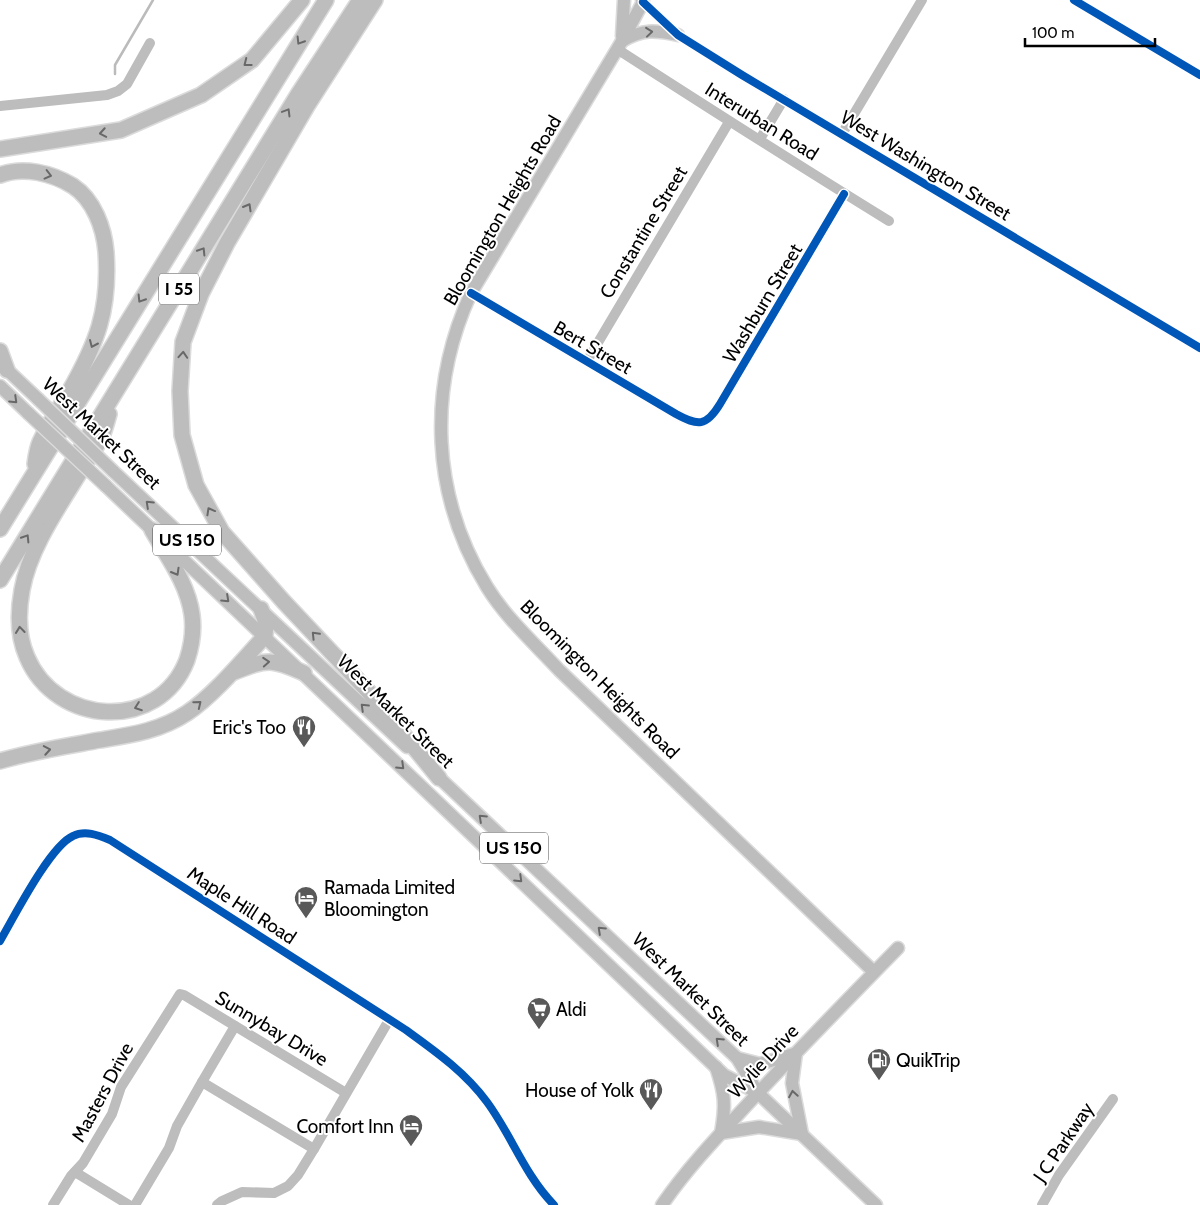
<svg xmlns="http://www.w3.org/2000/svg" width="1200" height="1205" font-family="Cabin,sans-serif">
  <rect width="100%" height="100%" fill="#fff"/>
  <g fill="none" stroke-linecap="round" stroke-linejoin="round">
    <!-- stream -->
    <polyline stroke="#bbb" stroke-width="2.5" points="115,74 115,65 153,0"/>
    <!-- major casing -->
    <g stroke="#dbdbdb" stroke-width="15">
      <g id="major">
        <path d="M 642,0 L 643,2 L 622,41 L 471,293 C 427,389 431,496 487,587 C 506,618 534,643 559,670 L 874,972"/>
        <polyline points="622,36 624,0"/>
        <path d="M 622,41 C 643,29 655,30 678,35"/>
        <polyline points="1,364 38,399"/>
        <polyline points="0,386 28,413"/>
        <polyline points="113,471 407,747"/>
        <polyline points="106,486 724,1075 758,1093 876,1205"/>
        <polyline points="432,771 737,1058 758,1093"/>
        <polyline points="796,1053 792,1083 802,1134"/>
        <polyline points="737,1058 760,1064 794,1054"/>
        <path d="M 716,1067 C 725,1094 726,1105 721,1133"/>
        <polyline points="721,1133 759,1127 802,1134"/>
        <path d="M 662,1205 C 690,1164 725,1129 758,1093 C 804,1044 851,996 898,948"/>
      </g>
    </g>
    <!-- highway casing -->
    <g stroke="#dbdbdb" stroke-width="18">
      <g id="highway">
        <polyline points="375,0 307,106 227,243 201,294 183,342 180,391 182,435 196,485 222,532 284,602 367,690 439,778"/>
        <polyline points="0,149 121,130 201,95 252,60 302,0"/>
        <path d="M 0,175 C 23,166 52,173 73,186 C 94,200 104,228 106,252 C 110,310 97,343 69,392 C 59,409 48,425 40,442 C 37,449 36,457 35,464"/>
        <polyline points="0,351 7,370"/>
        <path d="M 109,414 C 107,421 105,429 102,436 C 98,445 91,454 86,462 C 63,501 30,545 22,590 C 18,612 18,637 27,657 C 56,726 159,733 187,660 C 192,645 194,630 192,615 C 188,584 167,556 152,530"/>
        <polyline points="0,529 326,0"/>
        <polyline points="0,580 299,93 360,0"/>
        <path d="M 234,672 C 268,659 270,658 304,673"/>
        <path d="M 0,761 C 33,751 67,746 100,740 C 131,735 160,731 187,713 C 213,696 243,660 265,636 L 266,623 L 261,609"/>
      </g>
    </g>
    <!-- minor -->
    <g stroke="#bdbdbd" stroke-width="10">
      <polyline points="643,2 678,35 742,75 1200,348"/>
      <path d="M 617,49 C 707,107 798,165 889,221"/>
      <polyline points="0,106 107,95 118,91 127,84 150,43"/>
      <polyline points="842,134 922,0"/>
      <polyline points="760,139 784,99"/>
      <path d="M 471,293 L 676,414 C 698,426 706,427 720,404 L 844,194"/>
      <polyline points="587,361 729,122"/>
      <path d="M 0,941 C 14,917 50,846 73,836 C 85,830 98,835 110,840 L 406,1030 C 435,1051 465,1072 487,1102 C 512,1136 524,1174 554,1205"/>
      <polyline points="202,1082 235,1026"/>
      <polyline points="75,1172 129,1205"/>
      <polyline points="53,1205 71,1176 83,1163 112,1114 121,1087 180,994 184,995 346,1093"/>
      <polyline points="135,1205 169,1148 177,1126 202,1082 314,1149"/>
      <polyline points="217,1205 222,1201 242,1192 274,1193 288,1186 298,1175 314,1149 389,1020"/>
      <polyline points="1042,1205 1059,1175 1113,1099"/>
    </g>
    <!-- major -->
    <use href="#major" stroke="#bdbdbd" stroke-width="12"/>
    <!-- highway -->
    <use href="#highway" stroke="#bdbdbd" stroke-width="15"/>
    <!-- major-bridge casing -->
    <g stroke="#dbdbdb" stroke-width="15" stroke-linecap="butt">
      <g id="major-bridge">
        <polyline points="38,399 113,471"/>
        <polyline points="28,413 106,486"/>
      </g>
    </g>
    <!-- major-bridge -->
    <use href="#major-bridge" stroke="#bdbdbd" stroke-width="12"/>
    <!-- cycleway casing -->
    <g stroke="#fff" stroke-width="11">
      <g id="cycleway">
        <polyline points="1074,0 1200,75"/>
        <polyline points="643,2 678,35 742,75 1200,348"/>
        <path d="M 471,293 L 676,414 C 698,426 706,427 720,404 L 844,194"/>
        <path d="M 0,941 C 14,917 50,846 73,836 C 85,830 98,835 110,840 L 406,1030 C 435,1051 465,1072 487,1102 C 512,1136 524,1174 554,1205"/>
      </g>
    </g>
    <!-- cycleway -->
    <use href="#cycleway" stroke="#0057b8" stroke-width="8"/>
  </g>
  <!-- one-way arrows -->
  <defs><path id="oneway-chevron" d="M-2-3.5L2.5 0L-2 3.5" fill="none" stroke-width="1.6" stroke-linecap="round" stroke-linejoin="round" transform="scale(1.25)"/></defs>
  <g stroke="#686868">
    <use href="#oneway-chevron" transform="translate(649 32) rotate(-6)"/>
    <use href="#oneway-chevron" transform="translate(300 41) rotate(122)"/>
    <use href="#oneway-chevron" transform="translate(247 63) rotate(142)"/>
    <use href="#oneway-chevron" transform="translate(287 112) rotate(-59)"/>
    <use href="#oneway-chevron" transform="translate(103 133) rotate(170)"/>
    <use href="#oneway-chevron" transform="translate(48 175) rotate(14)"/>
    <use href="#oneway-chevron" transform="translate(248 207) rotate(-60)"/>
    <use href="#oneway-chevron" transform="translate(202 251) rotate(-58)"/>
    <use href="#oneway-chevron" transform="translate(141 299) rotate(122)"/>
    <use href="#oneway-chevron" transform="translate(93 344) rotate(114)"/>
    <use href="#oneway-chevron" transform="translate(183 355) rotate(-86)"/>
    <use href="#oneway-chevron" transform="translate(14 400) rotate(44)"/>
    <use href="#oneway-chevron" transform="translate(149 504) rotate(-137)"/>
    <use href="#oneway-chevron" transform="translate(210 511) rotate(-119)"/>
    <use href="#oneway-chevron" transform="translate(26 538) rotate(-58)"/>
    <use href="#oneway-chevron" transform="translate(176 572) rotate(60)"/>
    <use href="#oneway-chevron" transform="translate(226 599) rotate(43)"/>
    <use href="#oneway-chevron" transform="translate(20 630) rotate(-96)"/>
    <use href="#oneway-chevron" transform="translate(315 635) rotate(-134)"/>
    <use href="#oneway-chevron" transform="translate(266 662) rotate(-4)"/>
    <use href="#oneway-chevron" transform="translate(198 704) rotate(-39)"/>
    <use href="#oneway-chevron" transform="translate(138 707) rotate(160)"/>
    <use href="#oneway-chevron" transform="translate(364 707) rotate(-136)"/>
    <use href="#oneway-chevron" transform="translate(47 750) rotate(-10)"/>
    <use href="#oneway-chevron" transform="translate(401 766) rotate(44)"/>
    <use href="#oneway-chevron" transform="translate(482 818) rotate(-137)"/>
    <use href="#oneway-chevron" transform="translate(519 879) rotate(44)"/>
    <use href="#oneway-chevron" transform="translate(601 930) rotate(-137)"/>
    <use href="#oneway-chevron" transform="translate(719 1041) rotate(-137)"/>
    <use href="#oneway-chevron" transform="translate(793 1094) rotate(-99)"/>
  </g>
  <!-- icons -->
  <defs>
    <g id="restaurant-pin" transform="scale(1.25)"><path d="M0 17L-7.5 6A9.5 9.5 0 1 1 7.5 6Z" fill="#595959" stroke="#fff"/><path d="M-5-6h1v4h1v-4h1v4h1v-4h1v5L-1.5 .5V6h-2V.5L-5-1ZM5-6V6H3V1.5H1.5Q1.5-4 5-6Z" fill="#fff"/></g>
    <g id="hotel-pin" transform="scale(1.25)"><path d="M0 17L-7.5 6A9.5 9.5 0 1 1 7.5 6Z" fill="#595959" stroke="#fff"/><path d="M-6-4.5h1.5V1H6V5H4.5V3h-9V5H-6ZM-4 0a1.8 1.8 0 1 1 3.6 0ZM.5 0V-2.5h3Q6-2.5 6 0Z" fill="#fff"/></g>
    <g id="supermarket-pin" transform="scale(1.25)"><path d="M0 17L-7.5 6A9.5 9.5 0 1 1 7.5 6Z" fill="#595959" stroke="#fff"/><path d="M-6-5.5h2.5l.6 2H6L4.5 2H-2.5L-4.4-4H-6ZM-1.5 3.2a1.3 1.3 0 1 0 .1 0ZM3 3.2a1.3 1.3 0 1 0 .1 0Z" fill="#fff"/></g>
    <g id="fuel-pin" transform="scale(1.25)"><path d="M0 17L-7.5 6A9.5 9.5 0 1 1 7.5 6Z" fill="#595959" stroke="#fff"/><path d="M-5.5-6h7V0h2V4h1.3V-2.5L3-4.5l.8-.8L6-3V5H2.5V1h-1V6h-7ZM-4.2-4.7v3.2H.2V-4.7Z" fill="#fff"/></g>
  </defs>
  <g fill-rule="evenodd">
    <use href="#restaurant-pin" x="304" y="727"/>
    <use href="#hotel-pin" x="306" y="898"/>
    <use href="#supermarket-pin" x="539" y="1009"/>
    <use href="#fuel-pin" x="879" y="1060"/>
    <use href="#restaurant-pin" x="651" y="1090"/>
    <use href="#hotel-pin" x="411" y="1126"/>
  </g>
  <g text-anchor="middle" stroke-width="4" stroke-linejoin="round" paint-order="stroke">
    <!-- shield labels -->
    <g fill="#fff" stroke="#4c4c4c" stroke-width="1">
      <rect x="159" y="273.5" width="40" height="31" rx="4"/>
      <rect x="153" y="524.5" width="68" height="31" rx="4"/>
      <rect x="480" y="832.5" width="68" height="31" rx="4"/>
    </g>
    <g font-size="18" font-weight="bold" fill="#000">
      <text x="179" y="295">I 55</text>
      <text x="187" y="546">US 150</text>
      <text x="514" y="854">US 150</text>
    </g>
    <!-- street labels -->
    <g font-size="19" fill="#000" stroke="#fff">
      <text transform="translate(762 121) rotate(32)" y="7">Interurban Road</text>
      <text transform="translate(926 165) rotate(31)" y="7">West Washington Street</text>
      <text transform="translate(502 210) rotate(-60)" y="7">Bloomington Heights Road</text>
      <text transform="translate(643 232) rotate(-59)" y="7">Constantine Street</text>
      <text transform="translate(762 303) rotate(-59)" y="7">Washburn Street</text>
      <text transform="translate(593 347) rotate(30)" y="7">Bert Street</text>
      <text transform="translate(102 433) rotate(43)" y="7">West Market Street</text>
      <text transform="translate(600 679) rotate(45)" y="7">Bloomington Heights Road</text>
      <text transform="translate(396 711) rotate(44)" y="7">West Market Street</text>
      <text transform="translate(242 905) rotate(33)" y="7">Maple Hill Road</text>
      <text transform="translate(691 989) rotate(44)" y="7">West Market Street</text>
      <text transform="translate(272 1028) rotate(31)" y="7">Sunnybay Drive</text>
      <text transform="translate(763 1061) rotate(-47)" y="7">Wylie Drive</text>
      <text transform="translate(102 1092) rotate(-62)" y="7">Masters Drive</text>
      <text transform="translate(1063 1142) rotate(-56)" y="7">J C Parkway</text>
    </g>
    <!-- poi labels -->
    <g font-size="19" fill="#000" stroke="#fff" text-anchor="end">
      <text x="286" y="734">Eric's Too</text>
      <text x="324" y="894" text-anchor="start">Ramada Limited<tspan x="324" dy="22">Bloomington</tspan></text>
      <text x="556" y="1016" text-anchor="start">Aldi</text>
      <text x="896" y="1067" text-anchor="start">QuikTrip</text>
      <text x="634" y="1097">House of Yolk</text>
      <text x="394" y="1133">Comfort Inn</text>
    </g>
  </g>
  <!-- scale -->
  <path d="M1025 38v8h130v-8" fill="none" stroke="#000000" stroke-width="2.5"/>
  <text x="1032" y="38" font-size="15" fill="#000000" stroke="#ffffff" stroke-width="4" paint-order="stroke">100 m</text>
</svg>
